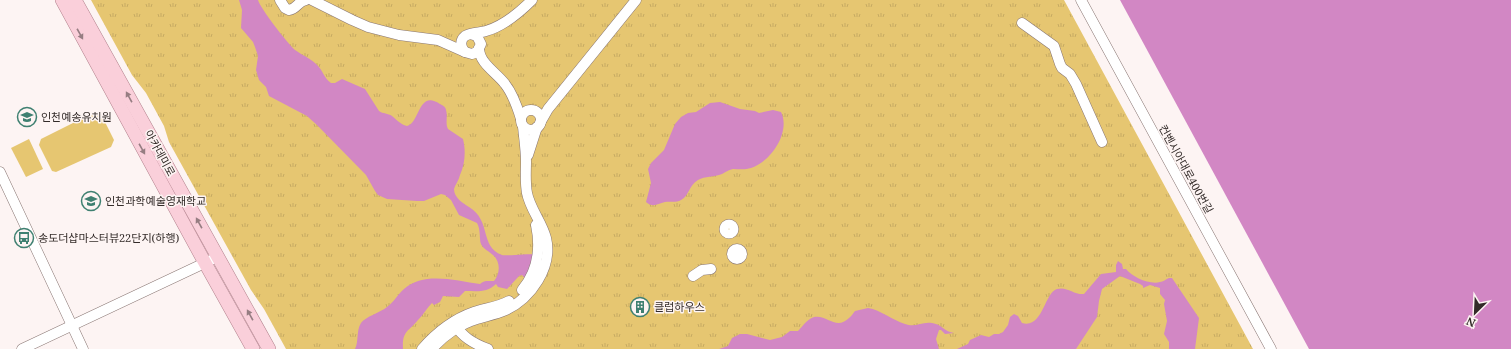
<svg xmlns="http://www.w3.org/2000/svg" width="1511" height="349" font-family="'Noto Serif','Noto Sans KR',serif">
  <defs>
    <pattern id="grass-tufts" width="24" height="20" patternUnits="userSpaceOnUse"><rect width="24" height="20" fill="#e6c671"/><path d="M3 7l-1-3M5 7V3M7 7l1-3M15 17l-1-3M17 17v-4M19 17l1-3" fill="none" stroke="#c6aa62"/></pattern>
  </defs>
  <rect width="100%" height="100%" fill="#fdf4f3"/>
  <!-- grass -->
  <polygon fill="url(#grass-tufts)" points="91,0 1064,0 1253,349 286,349 264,309 251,290 169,142 164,126 146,93 132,75"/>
  <!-- park -->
  <g fill="#e6c671">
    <polygon points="95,112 101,114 114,140 111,147 56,172 52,171 39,145 41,139"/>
    <polygon points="29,139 43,169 26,177 11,148"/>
  </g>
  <!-- water -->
  <g fill="#d287c4">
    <path d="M 239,0 L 258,0 C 260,8 288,44 295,50 C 302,55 312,59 318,66 C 323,71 324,78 331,83 L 335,83 L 342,79 L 365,89 L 379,111 C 383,114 388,113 392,116 C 397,120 400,124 407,126 C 420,123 418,89 440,104 C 442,105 446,107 446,110 C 448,116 445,123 448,129 L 463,139 C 466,151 465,164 460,175 C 459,180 455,185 454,189 C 454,198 463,203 469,207 C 492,221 479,246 502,255 C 506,256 529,254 535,254 L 527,280 L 522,275 L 519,276 L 507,289 L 498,287 L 496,284 C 487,293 477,291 465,291 L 459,297 L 443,296 L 440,302 L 434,305 L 432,303 C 427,308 423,315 418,320 C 408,332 402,331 403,349 L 355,349 C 359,341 356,331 361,323 C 365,317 381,312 387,307 C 394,302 398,294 404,289 C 424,271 456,281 480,284 C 484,280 488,281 494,281 C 500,274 501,262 493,255 C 489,251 484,250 481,244 C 479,239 481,230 477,223 L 459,215 L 451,200 L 445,195 L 441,194 L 424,201 L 417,201 L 387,199 L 378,195 L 375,191 L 366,175 L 317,125 L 307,116 L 269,96 L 266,87 L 259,80 L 256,70 L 258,56 L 255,47 L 253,42 L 241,28 L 242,10 Z"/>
    <polygon points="1120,0 1511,0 1511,349 1309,349"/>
    <path d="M 720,102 L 740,109 L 755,111 L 759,113 L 773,110 L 781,112 C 791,132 771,162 751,168 C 745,170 739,169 733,169 C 728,170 726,172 722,174 C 714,177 705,176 698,180 C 689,185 689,196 681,200 C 676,203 670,201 665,202 C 657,204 653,208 646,202 L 651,183 L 648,169 L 651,163 L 664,150 L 675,124 L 681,117 L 688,113 L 696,112 L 710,103 Z"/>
    <path d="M 1118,261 L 1122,264 L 1123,269 L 1126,269 C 1132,277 1150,285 1160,282 C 1163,282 1166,279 1169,278 L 1172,278 L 1199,318 L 1195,349 L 1169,349 L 1169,342 L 1164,334 L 1167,321 L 1164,304 L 1165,300 L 1160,294 L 1160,288 L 1150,285 L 1143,288 L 1143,286 L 1140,284 L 1120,276 L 1102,289 L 1099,301 L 1097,317 L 1076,349 L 957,349 L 968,344 L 970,340 L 981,335 L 989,337 L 994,334 L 999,334 L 1003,332 L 1008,325 L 1010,317 L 1014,314 L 1018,316 L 1022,323 C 1043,329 1044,293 1057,289 C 1067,286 1074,295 1084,294 L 1101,274 L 1116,272 L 1116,265 Z"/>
    <path d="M 868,308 C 881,310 892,320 905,324 C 916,328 922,321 932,323 C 941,324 945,332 954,333 L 945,334 L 941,330 L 939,330 L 936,339 L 939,349 L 719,349 L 728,346 L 732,338 L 740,334 L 747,334 L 770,340 L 782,337 L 790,331 L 798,331 C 803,326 806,320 814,317 C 827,314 836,331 849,318 C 852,316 853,313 855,311 Z"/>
  </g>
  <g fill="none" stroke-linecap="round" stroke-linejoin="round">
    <!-- minor casing -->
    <g stroke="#897673" stroke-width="11">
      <g id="minor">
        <path d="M 280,0 L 285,8 L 289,10 C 297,9 298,1 306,0"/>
        <polyline points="312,0 352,20 368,27 399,35 438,40 465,52"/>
        <polyline points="1081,0 1271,349"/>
        <polyline points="1022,23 1054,46 1060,64 1062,68 1070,74 1076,84 1102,142"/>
        <path d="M 470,34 L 477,36 L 481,44 L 477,52 L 472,54 L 465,52 C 461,48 459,41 465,36 C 471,32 480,33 486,31 C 503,26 520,12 532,0"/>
        <path d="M 479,49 C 480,64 497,73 505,84 C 513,94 517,106 521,119"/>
        <circle cx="531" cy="120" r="10"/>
        <polyline points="540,123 548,109 636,0"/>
        <polyline points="528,155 537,127"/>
        <polyline points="0,172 83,349"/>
        <circle cx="729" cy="229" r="4.5"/>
        <circle cx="737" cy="254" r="5"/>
        <polyline points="693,276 702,270 711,269"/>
        <path d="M 522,290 C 538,271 541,249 536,225"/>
        <path d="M 453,323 C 463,337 472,343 488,349"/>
        <polyline points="22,349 211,260"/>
        <path d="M 422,349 C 436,333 454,319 474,312 C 486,308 498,307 509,301"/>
        <path d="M 432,349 C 443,336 460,324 477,319 C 487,316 497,314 506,310 C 531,298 553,267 546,238 C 542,222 530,209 527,193 C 525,182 526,172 526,162 C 526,150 524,138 523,126"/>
      </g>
    </g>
    <!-- major casing -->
    <g stroke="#b2818c" stroke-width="14">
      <g id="major">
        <polyline points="62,0 205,263 253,349"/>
        <polyline points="75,0 269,349"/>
      </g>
    </g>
    <!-- minor -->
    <use href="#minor" stroke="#fff" stroke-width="10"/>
    <!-- major -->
    <use href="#major" stroke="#facfda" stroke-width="13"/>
  </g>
  <!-- one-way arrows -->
  <defs><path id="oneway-solid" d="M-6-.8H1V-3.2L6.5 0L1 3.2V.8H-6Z"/></defs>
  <g fill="#967d82">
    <use href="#oneway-solid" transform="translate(80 34) rotate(61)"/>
    <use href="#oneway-solid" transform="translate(129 97) rotate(-119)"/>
    <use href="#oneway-solid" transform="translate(142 149) rotate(61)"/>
    <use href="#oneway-solid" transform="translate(199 223) rotate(-119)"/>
    <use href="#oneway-solid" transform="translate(250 315) rotate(-119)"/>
  </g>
  <!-- icons -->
  <defs>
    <g id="school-ring" transform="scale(1)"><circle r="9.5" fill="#fdf4f3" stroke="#3f8071" stroke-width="1.5"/><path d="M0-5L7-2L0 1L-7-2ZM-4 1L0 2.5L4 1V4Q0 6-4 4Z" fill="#3f8071"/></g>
    <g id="bus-ring" transform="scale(1)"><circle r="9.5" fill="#fdf4f3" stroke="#3f8071" stroke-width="1.5"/><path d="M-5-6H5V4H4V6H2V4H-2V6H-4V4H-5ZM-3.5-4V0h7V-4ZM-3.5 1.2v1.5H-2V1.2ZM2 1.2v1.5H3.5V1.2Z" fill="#3f8071"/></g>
    <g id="building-ring" transform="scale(1)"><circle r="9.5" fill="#fdf4f3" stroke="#3f8071" stroke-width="1.5"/><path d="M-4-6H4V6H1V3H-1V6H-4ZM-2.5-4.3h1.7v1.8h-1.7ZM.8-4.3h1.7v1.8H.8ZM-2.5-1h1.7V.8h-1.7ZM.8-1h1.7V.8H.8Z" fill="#3f8071"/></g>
  </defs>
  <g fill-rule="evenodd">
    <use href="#school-ring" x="27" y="117"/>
    <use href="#school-ring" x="91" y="201"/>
    <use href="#bus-ring" x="24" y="238"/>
    <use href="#building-ring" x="640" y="307"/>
  </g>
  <g text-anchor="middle" stroke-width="3" stroke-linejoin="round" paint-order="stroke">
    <!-- poi labels -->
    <g font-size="11" fill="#332b29" stroke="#fdf4f3" text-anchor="start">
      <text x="41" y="121">인천예송유치원</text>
      <text x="105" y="205">인천과학예술영재학교</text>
      <text x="38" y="242">송도더샵마스터뷰22단지(하행)</text>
      <text x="654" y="311">클럽하우스</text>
    </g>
    <!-- street labels -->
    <g font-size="11" fill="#332b29" stroke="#fdf4f3">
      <text transform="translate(160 153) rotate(61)" y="4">아카데미로</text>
      <text transform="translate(1186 169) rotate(61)" y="4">컨벤시아대로400번길</text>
    </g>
  </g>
  <!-- north arrow -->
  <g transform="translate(1475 313) rotate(204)" stroke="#fdf4f3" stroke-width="3" paint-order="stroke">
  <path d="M0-3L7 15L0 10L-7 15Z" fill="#332b29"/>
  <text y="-6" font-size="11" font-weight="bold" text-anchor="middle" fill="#332b29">N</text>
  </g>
</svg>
